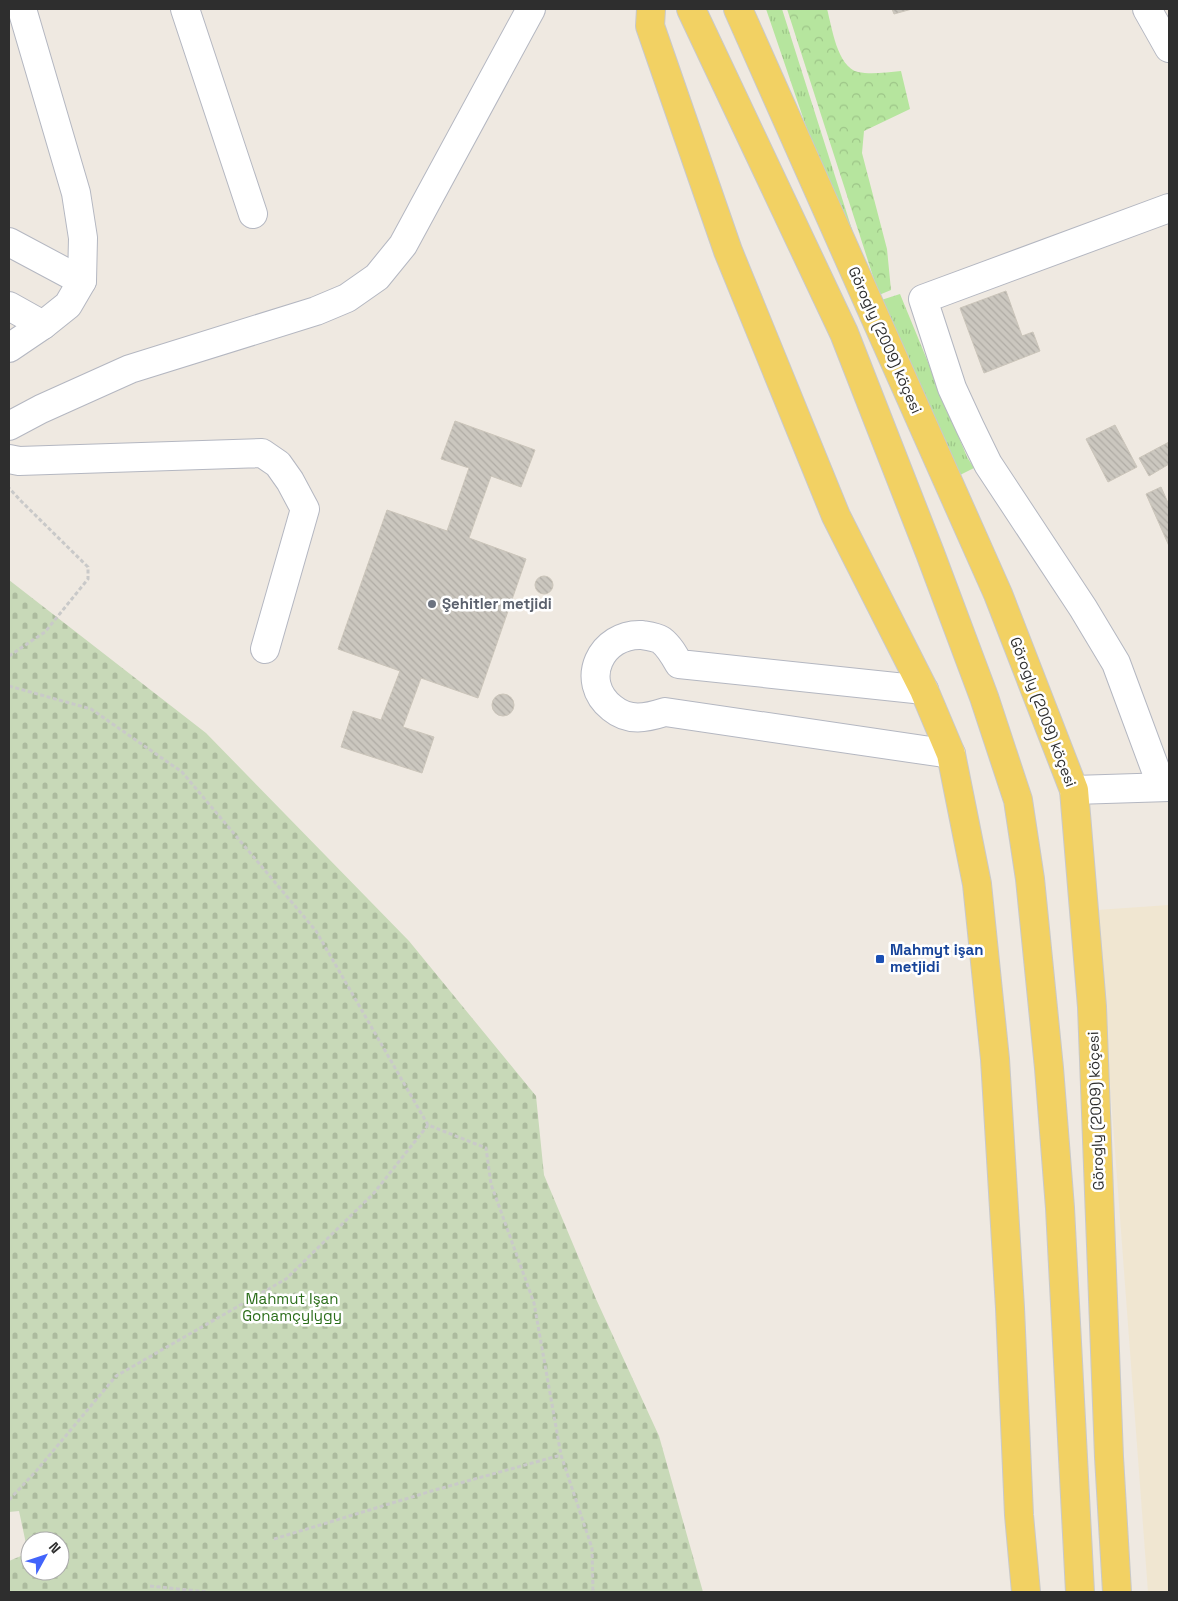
<svg xmlns="http://www.w3.org/2000/svg" width="1178" height="1601" font-family="'Space Grotesk',sans-serif">
  <defs>
    <pattern id="grass-tufts" width="24" height="20" patternUnits="userSpaceOnUse" patternTransform="scale(1.25)"><rect width="24" height="20" fill="#b6e59e"/><path d="M3 7l-1-3M5 7V3M7 7l1-3M15 17l-1-3M17 17v-4M19 17l1-3" fill="none" stroke="#9dc588"/></pattern>
    <pattern id="forest-crowns" width="20" height="18" patternUnits="userSpaceOnUse" patternTransform="scale(1.25)"><rect width="20" height="18" fill="#b6e59e"/><path d="M2 6a3 3 0 1 1 6 0M12 15a3 3 0 1 1 6 0" fill="none" stroke="#9dc588"/></pattern>
    <pattern id="cemetery-stones" width="16" height="16" patternUnits="userSpaceOnUse" patternTransform="scale(1.25)"><rect width="16" height="16" fill="#c8d9b8"/><path d="M2 7V4a2 2 0 0 1 4 0v3zM10 15v-3a2 2 0 0 1 4 0v3z" fill="#acbb9e"/></pattern>
    <pattern id="building-back-hatch" width="6" height="6" patternUnits="userSpaceOnUse" patternTransform="scale(1.25)"><rect width="6" height="6" fill="#cbc7bf"/><path d="M-1 5l2 2M0 0l6 6M5-1l2 2" fill="none" stroke="#afaba4"/></pattern>
  </defs>
  <rect width="100%" height="100%" fill="#efe9e1"/>
  <!-- education -->
  <polygon fill="#f0e6d1" points="1169,905 1169,1592 1148,1592 1097,910"/>
  <!-- grass -->
  <polygon fill="url(#grass-tufts)" points="766,9 782,9 875,302 900,294 967,457 974,468 950,480 843,235"/>
  <!-- forest -->
  <path fill="url(#forest-crowns)" d="M 787,9 L 827,9 C 832,27 837,67 858,72 C 872,75 887,72 901,71 L 910,109 L 864,131 L 862,153 L 887,249 L 891,290 L 879,295 Z"/>
  <!-- cemetery -->
  <path fill="url(#cemetery-stones)" fill-rule="evenodd" d="M 9,580 L 206,733 L 409,941 L 536,1096 L 544,1175 L 596,1299 L 659,1436 L 703,1592 L 9,1592 L 9,1561 L 28,1553 L 19,1511 L 9,1512 ZM 30,1541 L 60,1541 L 60,1571 L 30,1571 Z"/>
  <!-- building -->
  <g fill="url(#building-back-hatch)" stroke="#cbc5ba">
    <polygon points="892,9 912,9 894,14"/>
    <polygon points="1006,291 1022,336 1033,332 1040,351 984,373 960,308"/>
    <polygon points="455,421 535,450 521,487 491,476 469,538 526,559 478,698 421,678 403,727 434,737 422,773 341,747 353,711 381,720 400,671 338,649 387,510 447,531 469,468 441,459"/>
    <polygon points="1115,425 1137,467 1108,482 1086,439"/>
    <polygon points="1169,442 1169,464 1149,476 1139,458"/>
    <polygon points="1161,487 1169,505 1169,546 1146,494"/>
    <circle cx="544" cy="585" r="9"/>
    <circle cx="503" cy="705" r="11"/>
  </g>
  <g fill="none" stroke-linecap="round" stroke-linejoin="round">
    <!-- minor casing -->
    <g stroke="#b4b7c1" stroke-width="30">
      <g id="minor">
        <polyline points="185,9 253,214"/>
        <polyline points="1147,9 1169,48"/>
        <polyline points="9,242 82,281"/>
        <polyline points="9,306 43,325"/>
        <polyline points="9,348 43,325 68,305 82,281 83,238 76,193 22,9"/>
        <polyline points="9,426 41,409 130,369 316,311 347,298 377,277 403,245 531,9"/>
        <polyline points="9,459 19,461 262,453 278,464 290,481 305,509 265,649"/>
        <path d="M 924,690 L 679,664 C 674,655 669,646 661,640 C 656,637 648,636 642,635 C 601,633 578,681 612,708 C 629,722 646,718 665,712 L 951,754"/>
        <polyline points="1162,787 1116,663 1083,608 988,464 970,427 952,388 923,299 1169,208"/>
        <polyline points="1074,790 1169,787"/>
      </g>
    </g>
    <!-- major casing -->
    <g stroke="#c9c9c9" stroke-width="30">
      <g id="major">
        <polyline points="651,9 650,26 728,251 836,516 924,690 951,754 977,884 995,1059 1010,1308 1019,1515 1026,1592"/>
        <polyline points="691,9 844,333 930,553 984,697 1018,800 1030,879 1049,1068 1060,1208 1080,1592"/>
        <polyline points="738,9 998,594 1074,790 1092,1007 1109,1457 1117,1592"/>
      </g>
    </g>
    <!-- path -->
    <g stroke="#c9c9c9" stroke-width="3" stroke-dasharray="4 2.5" stroke-linecap="butt">
      <polyline points="9,656 45,632 88,579 88,567 21,501 9,488"/>
      <polyline points="9,686 91,709 182,772 316,931 428,1125 486,1148 491,1184 534,1303 561,1455 592,1548 593,1592"/>
      <polyline points="9,1500 37,1470 116,1376 286,1279 374,1193 428,1125"/>
      <polyline points="274,1539 435,1490 561,1455"/>
      <polyline points="150,1586 207,1592"/>
    </g>
    <!-- minor -->
    <use href="#minor" stroke="#fff" stroke-width="28"/>
    <!-- major -->
    <use href="#major" stroke="#f2d163" stroke-width="28"/>
  </g>
  <!-- markers -->
  <circle fill="#6b7280" stroke="#fff" stroke-width="2" cx="432" cy="604" r="5"/>
  <rect fill="#1a4fb4" stroke="#fff" stroke-width="2" x="875" y="954" width="10" height="10" rx="2.5"/>
  <g text-anchor="middle" stroke-width="5" stroke-linejoin="round" paint-order="stroke">
    <!-- street labels -->
    <g font-size="15" fill="#2e2e2e" stroke="#fff">
      <text transform="translate(885 340) rotate(66)" y="5">Görogly (2009) köçesi</text>
      <text transform="translate(1043 712) rotate(69)" y="5">Görogly (2009) köçesi</text>
      <text transform="translate(1096 1111) rotate(-92)" y="5">Görogly (2009) köçesi</text>
    </g>
    <!-- worship labels -->
    <g font-size="15" font-weight="bold" fill="#5b616d" stroke="#fff" text-anchor="start">
      <text x="442" y="609">Şehitler metjidi</text>
    </g>
    <!-- transit labels -->
    <g font-size="15" font-weight="bold" fill="#164399" stroke="#fff" text-anchor="start">
      <text x="890" y="955">Mahmyt işan<tspan x="890" dy="17">metjidi</tspan></text>
    </g>
    <!-- park labels -->
    <g font-size="15" fill="#2c6e1b" stroke="#fff">
      <text x="292" y="1304">Mahmut Işan<tspan x="292" dy="17">Gonamçylygy</tspan></text>
    </g>
  </g>
  <!-- border -->
  <rect width="1178" height="1601" fill="none" stroke="#2e2e2e" stroke-width="20"/>
  <!-- north arrow -->
  <g transform="translate(45 1556) rotate(50)"><circle r="24" fill="#ffffff" stroke="#ababab"/>
  <path d="M0-4L9 19L0 12L-9 19Z" fill="#4264fb"/>
  <text y="-8" font-size="14" font-weight="bold" text-anchor="middle" fill="#2e2e2e">N</text>
  </g>
</svg>
